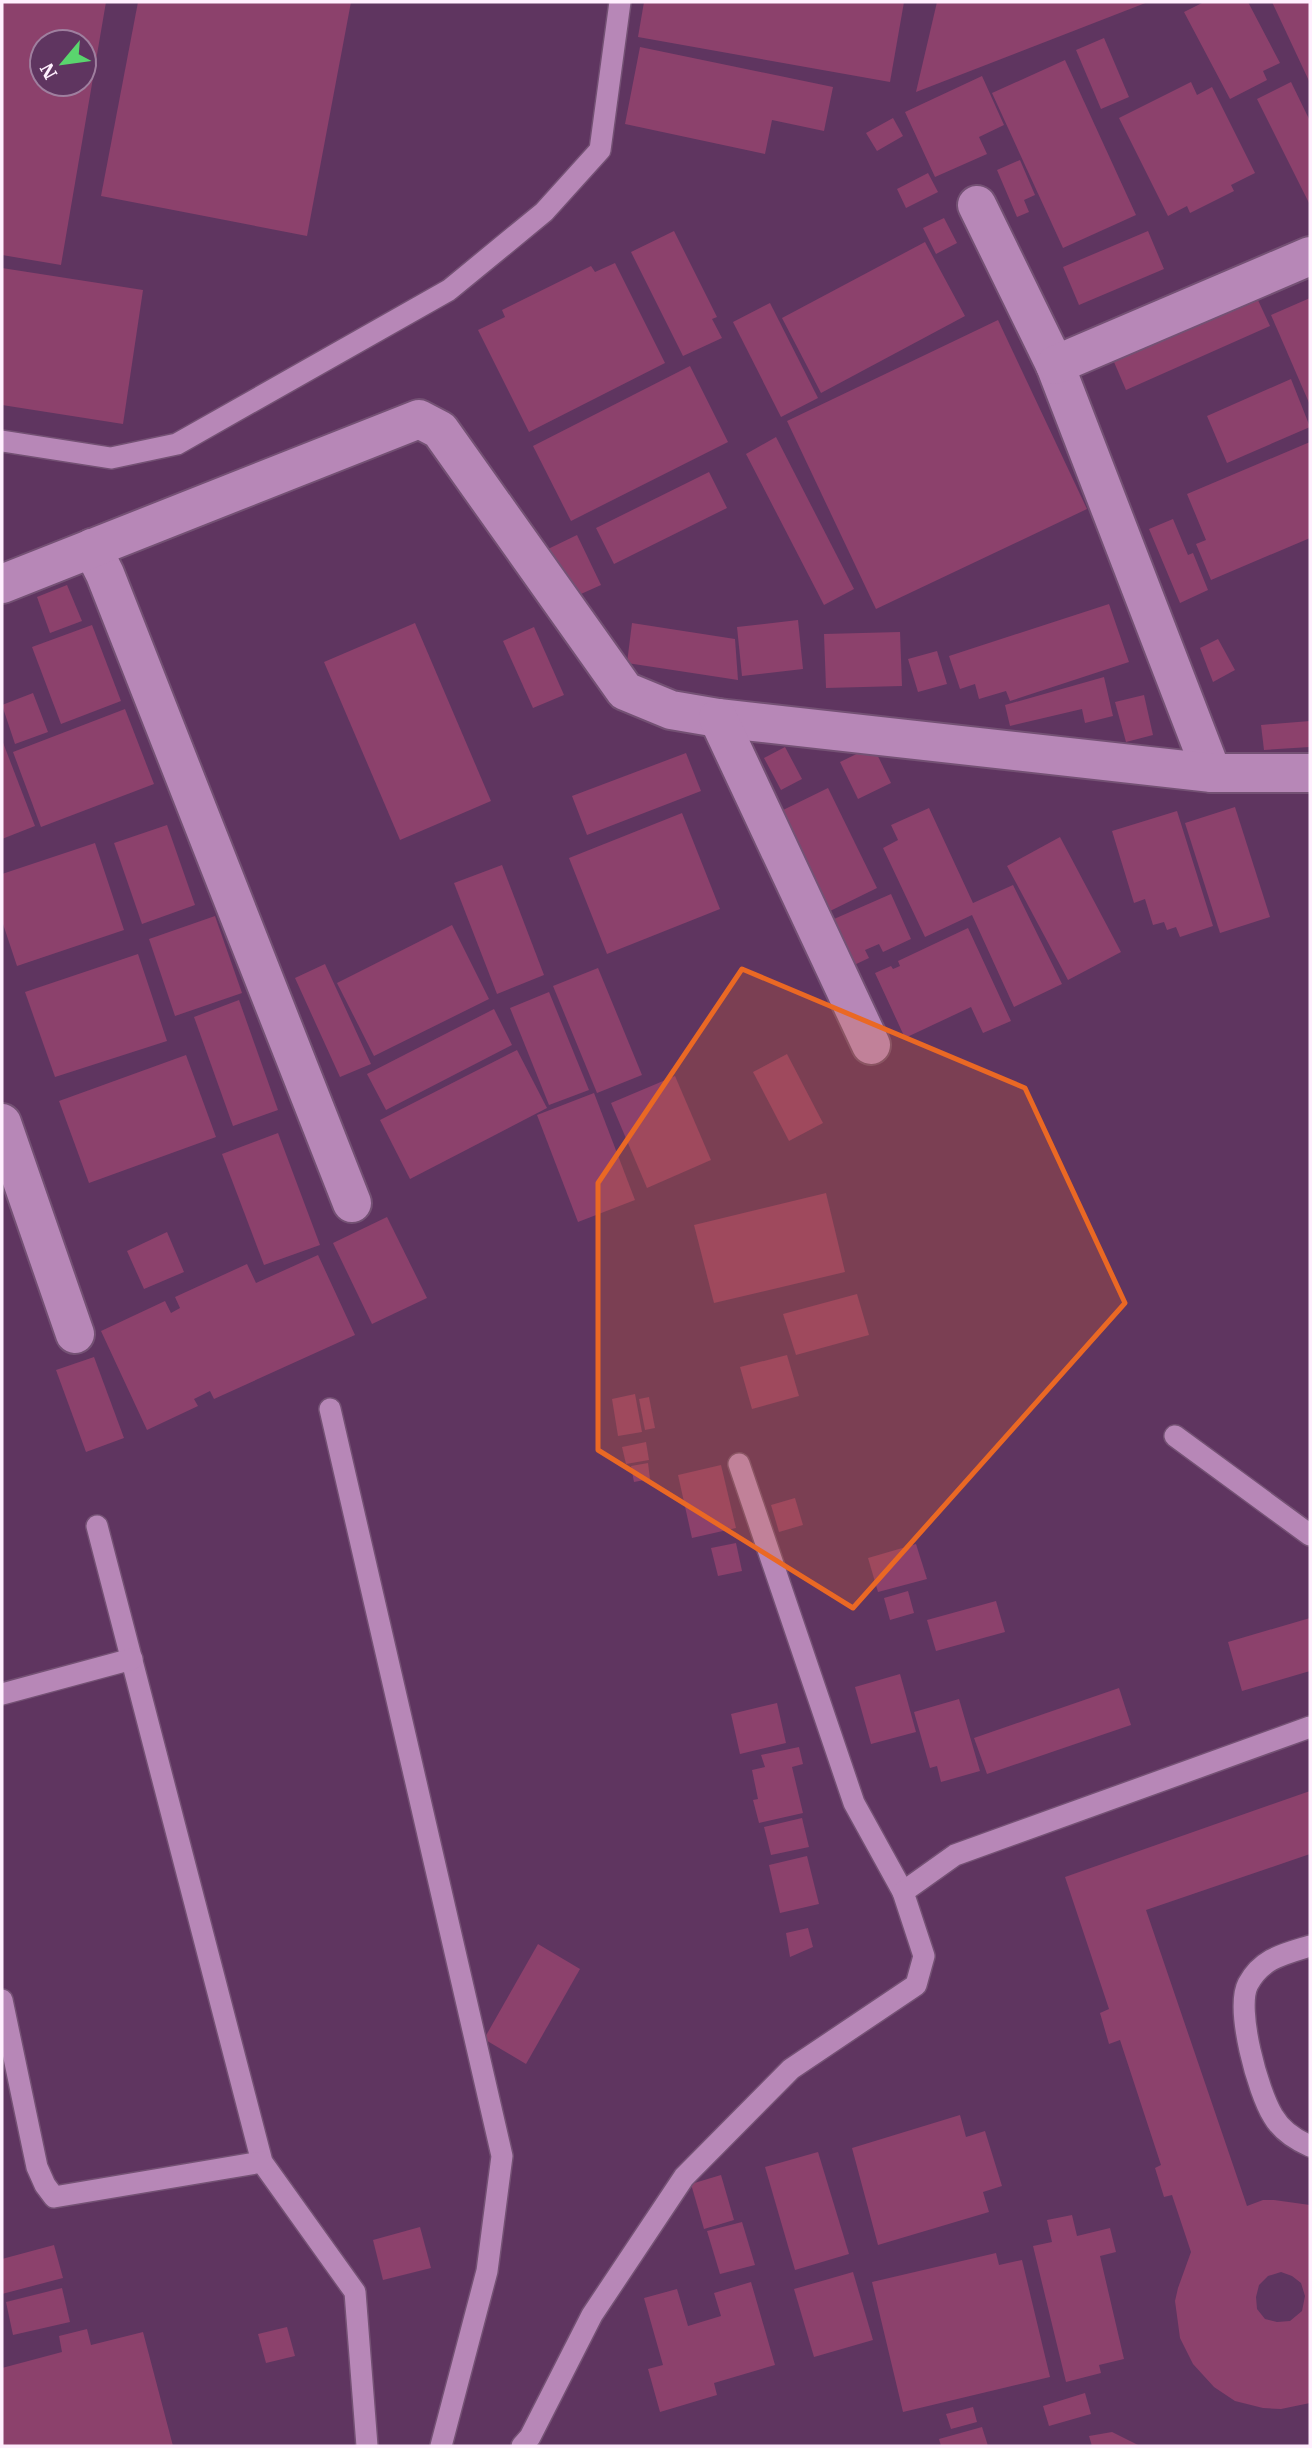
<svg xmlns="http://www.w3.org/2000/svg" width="1312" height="2448" font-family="'IBM Plex Serif',serif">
  <rect width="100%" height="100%" fill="#5f3560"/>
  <!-- building -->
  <g fill="#8c416c" fill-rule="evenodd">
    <path d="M 2,2 L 106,2 L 61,265 L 2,255 ZM 42,42 L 84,42 L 84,84 L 42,84 Z"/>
    <polygon points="138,2 351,2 307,236 101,196"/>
    <polygon points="644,2 904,2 890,82 638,37"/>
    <polygon points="937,2 1148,2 916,92"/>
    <polygon points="1204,2 1248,2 1280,63 1263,71 1267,80 1230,99 1184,12"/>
    <polygon points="1272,2 1310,2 1310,83"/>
    <polygon points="1104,38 1129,97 1101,109 1076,50"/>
    <polygon points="640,47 833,87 824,131 772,120 765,154 625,124"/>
    <polygon points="1065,60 1136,215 1063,248 992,93"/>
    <polygon points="982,76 1004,125 979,137 987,154 935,177 905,112"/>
    <polygon points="1191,82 1197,95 1212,87 1255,173 1231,185 1234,191 1190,213 1187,206 1168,216 1119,118"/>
    <polygon points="1291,82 1310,121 1310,205 1257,99"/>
    <polygon points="893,118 903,136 877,151 866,133"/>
    <polygon points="1020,160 1035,195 1024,200 1029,212 1017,217 997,170"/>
    <polygon points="928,173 938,192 906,208 897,189"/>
    <polygon points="944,218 957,243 936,254 923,228"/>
    <polygon points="674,231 717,317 712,319 722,338 683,356 631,252"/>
    <polygon points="1148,231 1164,269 1079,305 1063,267"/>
    <polygon points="925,242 965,316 821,393 782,318"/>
    <polygon points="615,263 665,363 529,432 478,330 505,317 502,310 591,266 595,272"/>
    <polygon points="2,268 143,290 123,424 2,405"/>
    <polygon points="1257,298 1270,326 1126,390 1114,362"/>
    <polygon points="1310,298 1310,405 1271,315"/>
    <polygon points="770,303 818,398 781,417 733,322"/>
    <polygon points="998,320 1087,509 876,609 787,421"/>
    <polygon points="690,366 728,442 571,521 533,446"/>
    <polygon points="1291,379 1310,427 1227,463 1207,416"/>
    <polygon points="776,437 854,589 824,605 746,454"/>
    <polygon points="1310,442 1310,538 1211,580 1196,544 1206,540 1187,494"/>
    <polygon points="709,472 727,508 614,564 596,528"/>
    <polygon points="1173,519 1188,555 1193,553 1208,590 1180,603 1149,529"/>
    <polygon points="577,535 601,585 572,598 548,549"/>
    <polygon points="67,585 82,621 50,633 37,597"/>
    <polygon points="1109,604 1129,662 1010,701 1006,691 979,699 975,684 960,689 949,656"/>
    <polygon points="798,620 803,669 742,676 737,627"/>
    <polygon points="415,623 491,801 400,840 324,662"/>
    <polygon points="632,623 735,639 738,680 627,663"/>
    <polygon points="92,625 121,701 61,724 32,647"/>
    <polygon points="534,627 564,695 533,708 503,641"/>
    <polygon points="900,632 902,686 826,688 824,634"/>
    <polygon points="1218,639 1235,670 1213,682 1200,648"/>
    <polygon points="937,651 947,684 918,692 908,659"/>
    <polygon points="1104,677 1113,716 1085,723 1082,709 1010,726 1005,705"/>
    <polygon points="33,693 48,732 15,744 2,705"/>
    <polygon points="1144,695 1153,735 1126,742 1115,702"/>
    <polygon points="125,709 154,784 41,827 13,752"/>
    <polygon points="1310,721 1310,747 1264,750 1261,725"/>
    <polygon points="2,740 35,826 2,839"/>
    <polygon points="873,746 891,783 858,799 840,762"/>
    <polygon points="785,747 802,779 781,790 764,758"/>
    <polygon points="686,753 701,791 587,835 572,796"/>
    <polygon points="828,788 877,888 828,912 779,812"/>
    <polygon points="1235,807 1270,917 1220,933 1185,823"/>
    <polygon points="929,808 973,903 1013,885 1062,984 1014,1007 972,915 925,937 883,848 898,840 891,825"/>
    <polygon points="1177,811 1213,926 1180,937 1176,927 1167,930 1164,922 1153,925 1145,899 1134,903 1112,831"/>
    <polygon points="682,813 720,909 607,954 569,858"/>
    <polygon points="167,825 195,905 142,924 114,843"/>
    <polygon points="1060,837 1121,952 1068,980 1007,866"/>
    <polygon points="95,843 124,930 17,966 2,921 2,874"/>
    <polygon points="502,865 544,975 497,994 454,883"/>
    <polygon points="891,894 911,939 883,952 879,944 865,950 869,958 852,966 835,928 838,926 834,919"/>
    <polygon points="215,916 242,993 175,1016 149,939"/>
    <polygon points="452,925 489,999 374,1056 337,983"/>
    <polygon points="968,928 1011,1021 983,1033 971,1007 905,1038 875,973 891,966 893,969 900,966 898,961"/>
    <polygon points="138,954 167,1041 55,1077 25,992"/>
    <polygon points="325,964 371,1064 340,1077 295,978"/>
    <polygon points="598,968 642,1075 597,1093 553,986"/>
    <polygon points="549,992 589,1090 549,1105 510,1008"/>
    <polygon points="239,1000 278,1110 233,1126 194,1017"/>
    <polygon points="494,1009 512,1045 386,1110 367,1074"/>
    <polygon points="517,1050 547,1108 410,1179 380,1120"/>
    <polygon points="787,1054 823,1123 789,1141 753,1072"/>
    <polygon points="186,1055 216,1137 89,1183 59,1101"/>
    <polygon points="675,1076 711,1160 647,1188 611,1103"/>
    <polygon points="594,1093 635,1200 578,1222 537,1115"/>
    <polygon points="278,1133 320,1245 264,1265 222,1154"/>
    <polygon points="826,1193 845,1272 714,1303 694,1225"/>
    <polygon points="387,1217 427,1298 372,1324 333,1243"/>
    <polygon points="167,1232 184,1272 144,1289 127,1251"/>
    <polygon points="318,1255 355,1335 214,1399 210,1391 194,1399 198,1406 147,1430 101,1331 165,1301 171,1313 180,1308 175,1297 247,1264 256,1283"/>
    <polygon points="857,1294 869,1335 796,1355 783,1314"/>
    <polygon points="787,1355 799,1396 752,1409 740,1367"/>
    <polygon points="94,1357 124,1438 86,1452 56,1370"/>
    <polygon points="635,1394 642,1432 618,1436 612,1399"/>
    <polygon points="649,1397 655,1428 645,1430 639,1399"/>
    <polygon points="646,1442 649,1460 626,1464 622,1447"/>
    <polygon points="648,1463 650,1479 634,1482 631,1466"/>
    <polygon points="721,1465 736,1528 692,1538 678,1475"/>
    <polygon points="795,1498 803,1525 779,1532 771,1505"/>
    <polygon points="736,1543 742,1571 718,1576 711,1548"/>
    <polygon points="916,1544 927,1579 878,1592 868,1558"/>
    <polygon points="908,1591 914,1613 890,1620 884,1598"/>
    <polygon points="996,1601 1005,1632 936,1651 927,1620"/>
    <polygon points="1310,1618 1310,1671 1242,1691 1228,1642"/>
    <polygon points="900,1674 916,1732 871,1744 855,1687"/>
    <polygon points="1119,1688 1131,1725 987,1774 974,1738"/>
    <polygon points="959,1699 980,1771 941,1782 937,1766 930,1768 914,1712"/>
    <polygon points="777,1703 786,1743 740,1754 731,1714"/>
    <polygon points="799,1747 803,1764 792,1767 803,1813 759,1823 753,1800 758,1799 752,1770 765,1767 761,1755"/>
    <path d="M 1310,1791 L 1310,1854 L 1146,1910 L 1247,2206 L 1263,2200 L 1274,2200 L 1310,2205 L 1310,2403 L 1281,2409 L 1263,2408 L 1235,2401 L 1214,2387 L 1193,2364 L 1180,2338 L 1175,2301 L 1178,2288 L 1191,2252 L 1172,2195 L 1164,2197 L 1155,2168 L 1161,2165 L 1120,2040 L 1109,2044 L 1100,2013 L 1109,2009 L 1065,1877 ZM 1281,2272 L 1292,2276 L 1301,2283 L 1305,2296 L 1302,2311 L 1290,2321 L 1277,2322 L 1265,2319 L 1257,2309 L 1256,2297 L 1259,2285 L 1268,2276 Z"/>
    <polygon points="802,1818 809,1847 771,1855 764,1827"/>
    <polygon points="807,1856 819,1904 780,1913 769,1865"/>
    <polygon points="808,1928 813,1947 790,1957 786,1933"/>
    <polygon points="538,1944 580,1969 526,2064 484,2039"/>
    <polygon points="960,2115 966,2137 985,2131 1002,2186 983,2192 989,2212 878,2245 852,2148"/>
    <polygon points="818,2152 849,2254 795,2270 765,2167"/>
    <polygon points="721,2175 734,2220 704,2229 691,2184"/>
    <polygon points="1072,2215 1077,2236 1110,2228 1116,2252 1100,2256 1124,2359 1099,2365 1101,2373 1066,2382 1033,2246 1052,2242 1047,2220"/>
    <polygon points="742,2222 755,2265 720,2274 707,2231"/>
    <polygon points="420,2227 431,2268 383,2280 373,2240"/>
    <polygon points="54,2245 63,2278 2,2294 2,2259"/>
    <polygon points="996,2253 999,2265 1022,2260 1050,2377 903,2412 872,2282"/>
    <polygon points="853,2272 873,2340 814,2357 794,2289"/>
    <polygon points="751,2282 775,2365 714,2383 717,2395 660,2412 648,2369 663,2365 644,2298 677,2289 688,2326 721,2316 714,2293"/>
    <polygon points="62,2288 70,2322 13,2335 6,2302"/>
    <polygon points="287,2327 295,2356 266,2363 258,2334"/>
    <polygon points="87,2329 91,2345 143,2332 173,2446 2,2446 2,2368 62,2352 59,2336"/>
    <polygon points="1085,2393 1091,2414 1049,2426 1043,2406"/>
    <polygon points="973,2407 977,2422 951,2429 946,2414"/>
    <polygon points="982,2427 988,2446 941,2446 939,2439"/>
    <polygon points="1112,2432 1140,2446 1092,2446 1089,2436"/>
  </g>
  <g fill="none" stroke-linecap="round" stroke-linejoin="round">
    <!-- service casing -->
    <g stroke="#745174" stroke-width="24">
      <g id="service">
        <polyline points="2,441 111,458 177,444 449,290 544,212 600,150 620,2"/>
        <polyline points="330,1409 502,2156 487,2271 441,2446"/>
        <polyline points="1175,1436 1310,1535"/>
        <polyline points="739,1464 854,1803 903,1892"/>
        <polyline points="97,1526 262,2162 355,2292 367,2446"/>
        <polyline points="2,1694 132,1659"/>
        <path d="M 1310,1946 C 1284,1954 1262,1958 1248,1984 C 1235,2009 1258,2092 1273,2116 C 1281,2130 1296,2140 1310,2146"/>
        <polyline points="2,2000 37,2167 45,2185 54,2197 262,2162"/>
        <polyline points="522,2446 530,2437 592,2315 684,2177 791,2069 916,1985 924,1956 903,1892 955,1855 1310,1727"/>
      </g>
    </g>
    <!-- minor casing -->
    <g stroke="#745174" stroke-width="42">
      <g id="minor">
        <polyline points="977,205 1055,365 1212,773"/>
        <polyline points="1055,365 1310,256"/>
        <polyline points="92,548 105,574 352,1203"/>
        <polyline points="2,584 419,419 440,430 625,691 671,710 718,718 1212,773 1310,773"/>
        <polyline points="718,718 871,1045"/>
        <polyline points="2,1123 75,1334"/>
      </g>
    </g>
    <!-- service -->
    <use href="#service" stroke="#b787b7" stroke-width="21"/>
    <!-- minor -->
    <use href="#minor" stroke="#b787b7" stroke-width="38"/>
  </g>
  <!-- marked area -->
  <path fill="#ea6824" fill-opacity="0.2" stroke="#ea6824" stroke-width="5" stroke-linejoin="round" d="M 742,969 L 1025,1088 L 1125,1303 L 853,1608 L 598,1450 L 598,1183 Z"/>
  <!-- border -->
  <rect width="1312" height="2448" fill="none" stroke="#ffeffe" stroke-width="7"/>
  <!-- north arrow -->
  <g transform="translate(63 63) rotate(241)"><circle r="33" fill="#5f3560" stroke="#9f7f9f" stroke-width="2"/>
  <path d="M0-5L12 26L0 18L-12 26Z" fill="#5ad56e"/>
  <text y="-10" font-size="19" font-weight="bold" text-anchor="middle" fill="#ffeffe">N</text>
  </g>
</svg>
